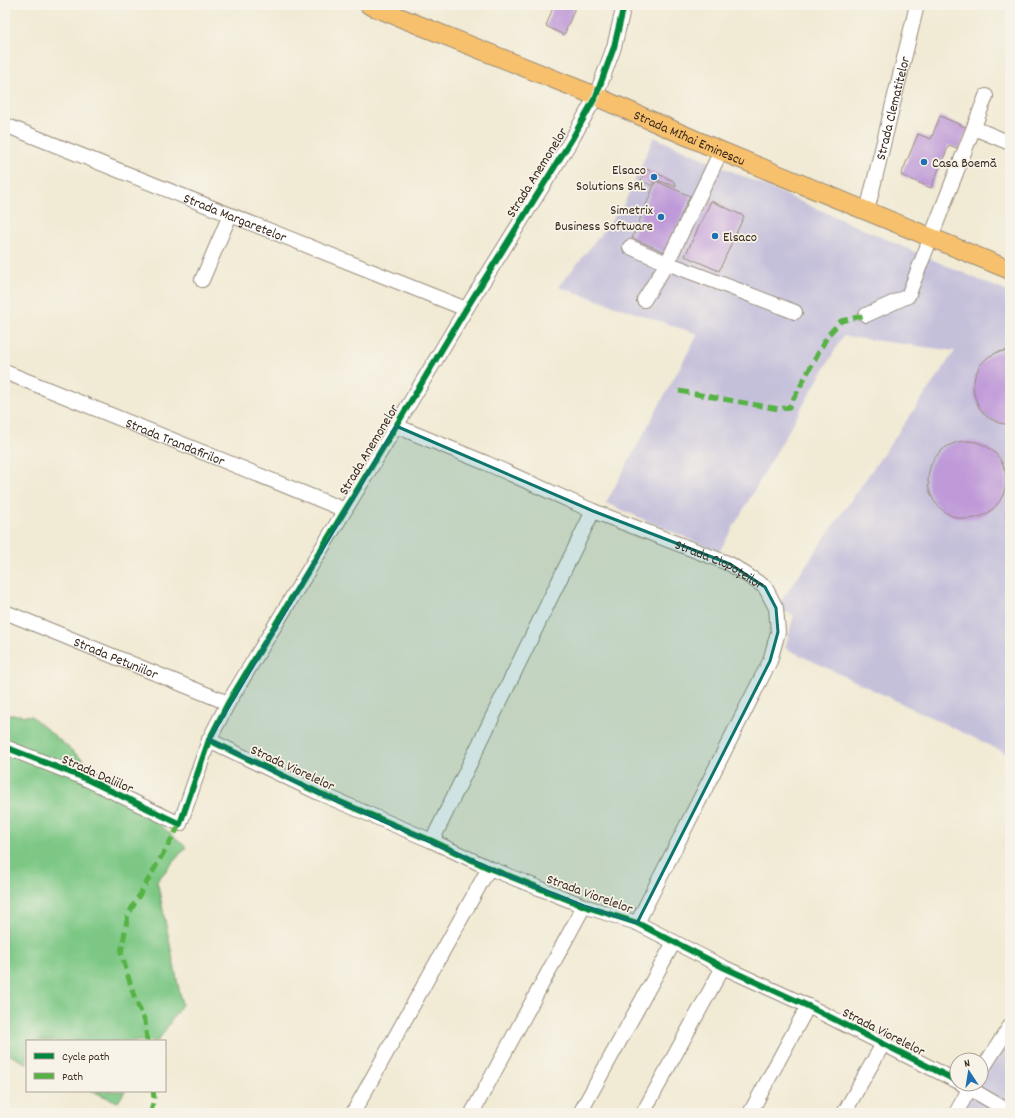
<svg xmlns="http://www.w3.org/2000/svg" width="1015" height="1118" font-family="Dekko,sans-serif">
  <rect width="100%" height="100%" fill="#f7f3e8"/>
  <filter id="ink" filterUnits="userSpaceOnUse"><feTurbulence type="fractalNoise" baseFrequency=".025" numOctaves="2"/><feDisplacementMap in="SourceGraphic" scale="8" xChannelSelector="R" yChannelSelector="G"/><feConvolveMatrix kernelMatrix="1 2 1 2 8 2 1 2 1" color-interpolation-filters="sRGB"/></filter>
  <filter id="wash" filterUnits="userSpaceOnUse"><feTurbulence type="fractalNoise" baseFrequency=".012" numOctaves="4" result="noise"/><feDisplacementMap in="SourceGraphic" scale="16" xChannelSelector="R" yChannelSelector="G"/><feGaussianBlur stdDeviation="0.9" result="paint"/><feColorMatrix in="noise" values="0 0 0 0 0 0 0 0 0 0 0 0 0 0 0 0 0 1.4 0 .05"/><feComposite in="paint" operator="in"/></filter>
  <g filter="url(#wash)">
    <rect width="100%" height="100%" fill="#f1ead4"/>
    <!-- industrial -->
    <g fill="#c5c0da">
      <polygon points="654,137 933,260 1010,293 1010,755 785,648 794,615 776,608 955,351 843,336 719,552 606,503 698,334 559,287 623,206"/>
      <polygon points="1010,1033 1010,1113 956,1113 975,1084 981,1084 981,1076"/>
    </g>
    <!-- green -->
    <g fill="#7cc784" stroke="#5c7851">
      <polygon points="5,714 31,716 186,847 157,881 182,1004 158,1041 27,1041 27,1064 5,1052"/>
      <polygon points="91,1091 125,1091 118,1102"/>
    </g>
    <g id="blocks">
      <!-- building -->
      <g fill="#bf9ad8">
        <polygon points="554,5 576,5 564,35 546,26"/>
        <polygon points="940,116 968,128 960,149 949,145 931,188 901,175 918,134 931,139"/>
        <polygon points="646,169 672,180 676,184 676,187 655,179 652,186 641,180"/>
        <polygon points="656,181 690,196 665,252 632,238"/>
        <polygon points="711,201 744,216 719,271 685,256"/>
        <polygon points="1010,350 1010,425 999,423 987,417 980,409 975,398 973,387 975,376 980,365 988,357 998,352"/>
        <circle cx="967" cy="480" r="39"/>
        <polygon points="1010,497 1010,529 1009,529 1006,515 1008,502"/>
      </g>
    </g>
  </g>
  <g filter="url(#ink)">
    <use href="#blocks" fill-opacity="0" stroke="#968a79" stroke-width="1"/>
    <g fill="none" stroke-linecap="round" stroke-linejoin="round">
      <!-- minor casing -->
      <g stroke="#968a79" stroke-width="16">
        <g id="minor">
          <path id="s1" d="M 5,125 L 466,309"/>
          <polyline points="974,128 1010,143"/>
          <path id="s2" d="M 867,211 L 917,5"/>
          <polyline points="630,247 667,263 795,312"/>
          <polyline points="202,280 230,215"/>
          <polyline points="644,300 667,263 721,151"/>
          <polyline points="866,315 908,296 986,96"/>
          <path id="s3" d="M 5,372 L 345,510"/>
          <path id="s4" d="M 396,426 L 486,463 L 593,511 L 730,564 L 765,587 L 776,608 L 778,632 L 770,661 L 637,923"/>
          <path id="s5" d="M 5,612 L 228,703"/>
          <polyline points="209,740 319,793 432,841 489,868 584,906 637,923 723,967 808,1006 957,1081"/>
          <polyline points="5,747 82,777 180,824 209,740 228,703 396,426 466,309 572,139 596,96 614,47 624,5"/>
          <polyline points="432,841 593,511"/>
          <polyline points="981,1071 1010,1026"/>
          <polyline points="962,1084 1010,1112"/>
          <polyline points="353,1113 489,868"/>
          <polyline points="472,1113 584,906"/>
          <polyline points="580,1113 674,942"/>
          <polyline points="643,1113 723,967"/>
          <polyline points="750,1113 808,1006"/>
          <polyline points="844,1113 883,1044"/>
          <polyline points="956,1113 972,1084"/>
        </g>
      </g>
      <!-- major casing -->
      <g stroke="#968a79" stroke-width="20">
        <g id="major">
          <path id="s6" d="M 369,5 L 581,90 L 721,151 L 1010,270"/>
        </g>
      </g>
      <!-- minor -->
      <use href="#minor" stroke="#fff" stroke-width="14"/>
      <!-- major -->
      <use href="#major" stroke="#f7c06c" stroke-width="18"/>
      <!-- quiet -->
      <g stroke="#57b245" stroke-width="5" stroke-dasharray="10 5" stroke-linecap="butt">
        <polyline points="679,391 779,409 789,407 828,335 841,321 866,315"/>
        <polyline points="147,1041 145,1021 135,999 121,953 128,915 180,824"/>
        <polyline points="151,1113 154,1097 153,1091"/>
      </g>
      <!-- cycleway casing -->
      <g stroke="#f7f3e8" stroke-width="8">
        <g id="cycleway">
          <polyline points="209,740 319,793 432,841 489,868 584,906 637,923 723,967 808,1006 957,1081"/>
          <polyline points="5,747 82,777 180,824 209,740 228,703 396,426 466,309 572,139 596,96 614,47 624,5"/>
        </g>
      </g>
      <!-- cycleway -->
      <use href="#cycleway" stroke="#00873e" stroke-width="6"/>
    </g>
  </g>
  <!-- marked area -->
  <path fill="#0f766e" fill-opacity="0.2" stroke="#0f766e" stroke-width="3" stroke-linejoin="round" d="M 396,426 L 593,511 L 730,564 L 765,587 L 776,608 L 778,632 L 770,661 L 637,923 L 584,906 L 489,868 L 319,793 L 209,740 Z"/>
  <!-- markers -->
  <g fill="#1f6fb2" stroke="#f7f3e8" stroke-width="1.5">
    <circle cx="924" cy="162" r="4"/>
    <circle cx="654" cy="177" r="4"/>
    <circle cx="661" cy="217" r="4"/>
    <circle cx="715" cy="236" r="4"/>
  </g>
  <g text-anchor="middle" stroke-width="3.5" stroke-linejoin="round" paint-order="stroke">
    <!-- street labels -->
    <g font-size="14" fill="#3b2a1e" stroke="#f7f3e8">
      <text dy="5" stroke="none"><textPath href="#s2" startOffset="106">Strada Clematitelor</textPath></text>
      <text dy="5" stroke="none"><textPath href="#s6" startOffset="347">Strada MIhai Eminescu</textPath></text>
      <text transform="translate(536 172) rotate(-58)" y="5">Strada Anemonelor</text>
      <text dy="5" stroke="none"><textPath href="#s1" startOffset="248">Strada Margaretelor</textPath></text>
      <text dy="5" stroke="none"><textPath href="#s3" startOffset="184">Strada Trandafirilor</textPath></text>
      <text transform="translate(368 449) rotate(-59)" y="5">Strada Anemonelor</text>
      <text dy="5" stroke="none"><textPath href="#s4" startOffset="352">Strada Clopoțeilor</textPath></text>
      <text dy="5" stroke="none"><textPath href="#s5" startOffset="120">Strada Petuniilor</textPath></text>
      <text transform="translate(293 767) rotate(25)" y="5">Strada Viorelelor</text>
      <text transform="translate(98 773) rotate(24)" y="5">Strada Daliilor</text>
      <text transform="translate(590 893) rotate(20)" y="5">Strada Viorelelor</text>
      <text transform="translate(884 1031) rotate(27)" y="5">Strada Viorelelor</text>
    </g>
    <!-- poi labels -->
    <g font-size="14" fill="#3b2a1e" stroke="#f7f3e8" text-anchor="start">
      <text x="932" y="167">Casa Boemă</text>
      <text x="646" y="174" text-anchor="end">Elsaco<tspan x="646" dy="16">Solutions SRL</tspan></text>
      <text x="653" y="214" text-anchor="end">Simetrix<tspan x="653" dy="16">Business Software</tspan></text>
      <text x="723" y="241">Elsaco</text>
    </g>
  </g>
  <!-- margin -->
  <rect width="1015" height="1118" fill="none" stroke="#f7f3e8" stroke-width="20"/>
  <!-- legend -->
  <rect x="26" y="1040" width="140" height="52" fill="#f7f3e8" stroke="#aca397"/>
  <rect x="34" y="1053" width="20" height="6" fill="#00873e" stroke="#aca397"/>
  <text x="62" y="1060" font-size="12" fill="#3b2a1e">Cycle path</text>
  <rect x="34" y="1073" width="20" height="6" fill="#57b245" stroke="#aca397"/>
  <text x="62" y="1080" font-size="12" fill="#3b2a1e">Path</text>
  <!-- north arrow -->
  <g transform="translate(969 1072) rotate(348)"><circle r="19" fill="#f7f3e8" stroke="#aca397"/>
  <path d="M0-3L7 15L0 10L-7 15Z" fill="#1f6fb2"/>
  <text y="-6" font-size="11" font-weight="bold" text-anchor="middle" fill="#3b2a1e">N</text>
  </g>
</svg>
